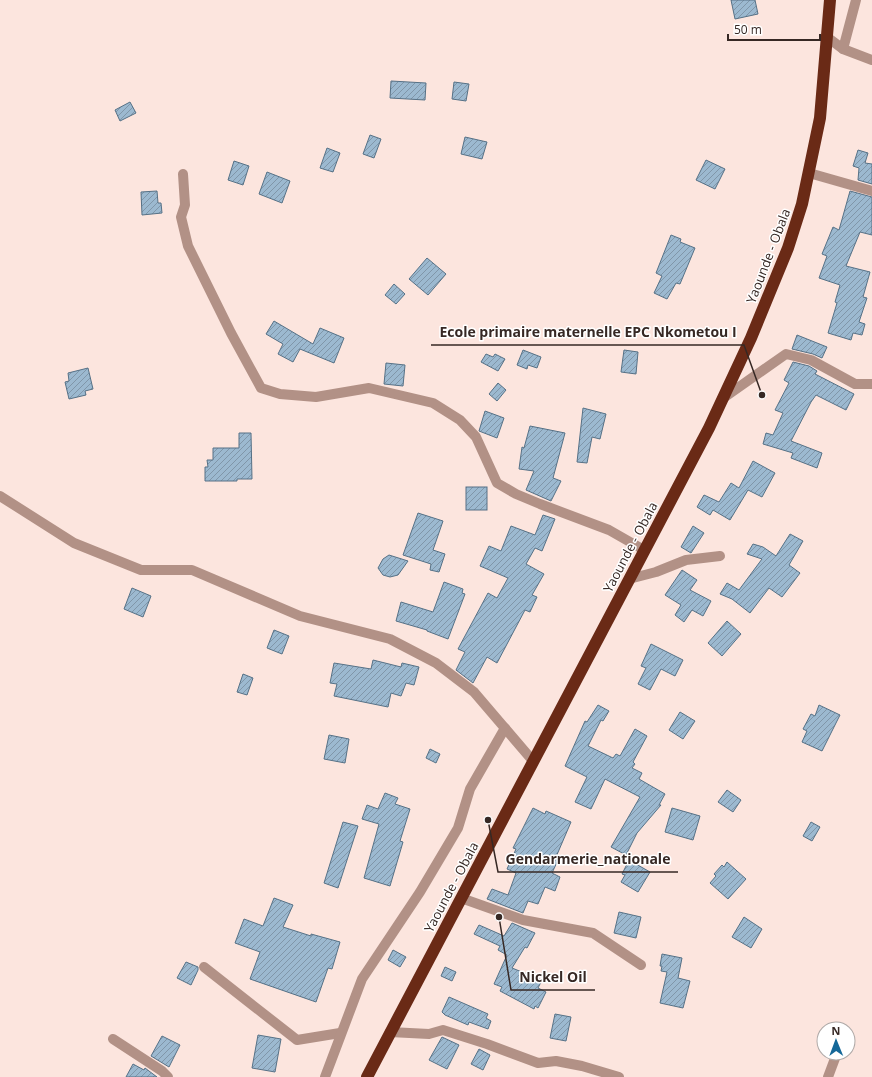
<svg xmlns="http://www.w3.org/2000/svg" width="872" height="1077" font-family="'Open Sans',sans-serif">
  <defs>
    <pattern id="building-hatch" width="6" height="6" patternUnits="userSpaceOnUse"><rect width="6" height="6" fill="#9cb9d0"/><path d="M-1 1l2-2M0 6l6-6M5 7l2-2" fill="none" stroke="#8096a9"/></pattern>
  </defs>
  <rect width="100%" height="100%" fill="#fce5de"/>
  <!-- building -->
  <g fill="url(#building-hatch)" stroke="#567186">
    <polygon points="731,0 755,0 758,14 735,19"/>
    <polygon points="391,81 426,83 425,100 390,98"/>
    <polygon points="454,82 469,84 466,101 452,99"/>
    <polygon points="130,102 136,113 120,121 115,110"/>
    <polygon points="370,135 381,139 374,158 363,154"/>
    <polygon points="465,137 487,142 482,159 461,154"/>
    <polygon points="327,148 340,153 333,172 320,168"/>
    <polygon points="858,150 868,153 865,163 872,164 872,184 858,180 859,168 853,166"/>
    <polygon points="706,160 725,169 715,189 696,180"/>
    <polygon points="234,161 249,166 243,185 228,180"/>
    <polygon points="267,172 290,181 282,203 259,194"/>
    <polygon points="157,191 158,203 161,203 162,213 142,215 141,192"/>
    <polygon points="850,191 872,197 872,235 860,232 846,266 870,272 863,297 867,298 859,322 865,324 862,335 853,333 851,340 828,333 837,303 835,302 840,285 819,278 827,256 822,254 833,227 839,230"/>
    <polygon points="671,235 681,239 680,242 695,248 680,284 676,283 667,299 654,293 662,276 656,273"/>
    <polygon points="427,258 446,274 428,295 409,279"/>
    <polygon points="394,284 405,294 396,304 385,295"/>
    <polygon points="274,321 313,344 320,328 344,338 334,363 300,349 293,362 278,354 283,344 266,334"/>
    <polygon points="797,335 827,347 822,358 813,354 792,349"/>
    <polygon points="523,350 541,357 537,368 528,365 527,369 517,365"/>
    <polygon points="624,350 638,352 636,374 621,372"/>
    <polygon points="486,354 493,357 495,354 505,359 498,371 481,362"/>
    <polygon points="793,362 809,366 817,371 815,374 854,394 846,410 816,395 811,402 791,441 822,453 817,468 791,458 793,453 763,444 766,433 773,435 783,413 775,410 789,383 784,380"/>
    <polygon points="386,363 405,365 403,386 384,384"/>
    <polygon points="88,368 93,389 85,391 86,395 69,399 65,382 69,381 68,373"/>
    <polygon points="498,383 506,390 497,401 489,394"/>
    <polygon points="583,408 606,414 600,439 592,437 587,463 577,462"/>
    <polygon points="485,411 504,418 497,438 479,431"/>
    <polygon points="530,426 565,433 553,478 561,481 551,501 526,490 534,471 519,469 522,447 524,448"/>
    <polygon points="239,433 251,433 252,479 237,479 237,481 205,481 205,467 208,467 207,460 213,460 213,448 239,448"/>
    <polygon points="753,461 775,473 762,497 748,490 730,520 713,510 710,515 697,507 704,495 719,502 731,483 739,488"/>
    <rect x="466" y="487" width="21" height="23"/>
    <polygon points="418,513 443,521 433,550 445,554 439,572 430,570 431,564 403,555"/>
    <polygon points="543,515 555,519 542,551 535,548 526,564 544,574 532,595 537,597 530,612 525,610 497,663 487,657 473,683 456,670 465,652 458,649 488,593 497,598 508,578 480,566 489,546 501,551 511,526 535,535"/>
    <polygon points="693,526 704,533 691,553 681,547"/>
    <polygon points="790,534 803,541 789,565 800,573 782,597 769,588 750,613 732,599 720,594 727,583 739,590 762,559 747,554 753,544 763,547 776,556"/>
    <polygon points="389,555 408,561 398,575 390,577 383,575 378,568 383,559"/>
    <polygon points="682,570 697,580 690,590 711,601 703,616 692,610 684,622 675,615 681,605 665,595"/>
    <polygon points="444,582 463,589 462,593 465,594 448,639 427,631 427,630 396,621 401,602 433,612"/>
    <polygon points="132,588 151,596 143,617 124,609"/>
    <polygon points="727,621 741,634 722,656 708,643"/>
    <polygon points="274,630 289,636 282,654 267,648"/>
    <polygon points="651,644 683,660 675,676 661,669 650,690 638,684 646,668 641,666"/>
    <polygon points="373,660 401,667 402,663 419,667 414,685 406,683 401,696 391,693 388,707 334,696 337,684 330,683 334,663 371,669"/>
    <polygon points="243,674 253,678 247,695 237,692"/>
    <polygon points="598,705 609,711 603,721 601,720 588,746 613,758 616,754 620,756 635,729 647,736 633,762 635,764 632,768 642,773 639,779 665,794 659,805 661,805 637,833 626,855 611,847 640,797 605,779 591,809 575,802 587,777 565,766 585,721 587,722"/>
    <polygon points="819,705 840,715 822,751 802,742 807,731 803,729 811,714 815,716"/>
    <polygon points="680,712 695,721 683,739 669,730"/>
    <polygon points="329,735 349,739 345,763 324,759"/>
    <polygon points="430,749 440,754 436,763 426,758"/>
    <polygon points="727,790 741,800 733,812 718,802"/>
    <polygon points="385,793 398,798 395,804 410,809 400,841 403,842 390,886 364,878 379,824 362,819 367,805 378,809"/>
    <polygon points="533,808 545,814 546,811 571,822 556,857 559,858 552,873 560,877 555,891 545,887 538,904 528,901 523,913 487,899 492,889 508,895 516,873 507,869 516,849 513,848"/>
    <polygon points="672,808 700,816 693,840 665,832"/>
    <polygon points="343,822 358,826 338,888 324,883"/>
    <polygon points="811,822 820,827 812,841 803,836"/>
    <polygon points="629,860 650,872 638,892 621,882 625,875 622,874"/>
    <polygon points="727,862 746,879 728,899 710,883 716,876 714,874 722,865 724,867"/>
    <polygon points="274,898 293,905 283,927 311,936 311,934 340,942 332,969 328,968 316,1002 250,979 260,952 235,943 244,919 263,926"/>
    <polygon points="619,912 641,917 636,938 614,933"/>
    <polygon points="744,917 762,929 751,948 732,937"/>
    <polygon points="512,923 535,933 527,948 525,947 512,968 542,980 538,988 546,992 538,1008 535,1006 534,1009 500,991 502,987 494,984 507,955 498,950 500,946 474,934 479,925 504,936"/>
    <polygon points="393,950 406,957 400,967 388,960"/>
    <polygon points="662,954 682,958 678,978 690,981 683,1008 660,1003 667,972 661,971 662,966 660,966"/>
    <polygon points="186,962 198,967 198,970 191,985 177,978"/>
    <polygon points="445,967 456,972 452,981 441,976"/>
    <polygon points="449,997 488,1014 486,1018 491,1021 488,1029 469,1022 468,1025 445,1015 442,1012"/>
    <polygon points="555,1014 571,1017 566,1041 550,1038"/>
    <polygon points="258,1035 281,1039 275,1072 252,1068"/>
    <polygon points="162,1036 180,1045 169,1067 151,1056"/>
    <polygon points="442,1037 459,1045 447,1069 429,1060"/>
    <polygon points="479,1049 490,1055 483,1070 471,1064"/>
    <polygon points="133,1064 144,1070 145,1068 157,1077 126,1077"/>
  </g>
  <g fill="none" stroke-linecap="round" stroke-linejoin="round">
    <!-- minor -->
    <g stroke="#b29186" stroke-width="10">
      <polyline points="827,37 843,49 872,60"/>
      <polyline points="843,49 856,0"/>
      <polyline points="809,173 872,191"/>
      <polyline points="183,174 185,205 181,217 188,246 231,333 261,388 280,394 316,397 369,388 433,403 460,420 476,437 497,483 516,494 540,504 609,530 644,550"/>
      <polyline points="722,399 786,354 811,360 855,384 872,384"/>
      <polyline points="0,496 74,543 141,570 192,570 300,616 390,639 436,663 474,692 533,761"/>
      <polyline points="629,579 656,572 686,560 720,556"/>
      <polyline points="461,898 523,920 593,933 641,965"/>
      <polyline points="204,967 297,1040 340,1033"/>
      <polyline points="390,1032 429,1034 443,1030 487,1044 538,1063 556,1061 582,1066 619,1077"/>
      <polyline points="113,1039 162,1071 168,1077"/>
      <polyline points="325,1077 362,979 420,892 458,828 470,789 505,728"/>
      <polyline points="828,1077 837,1053"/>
    </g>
    <!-- highway -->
    <polyline stroke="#6a2a16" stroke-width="12" points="367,1077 709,428 751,338 788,248 802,204 820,118 830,0"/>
  </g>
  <g text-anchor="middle" stroke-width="3" stroke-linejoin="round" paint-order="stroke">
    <!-- street labels -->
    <g font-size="13" fill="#362824" stroke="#fff">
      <text transform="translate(768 256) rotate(-69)" y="5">Yaounde - Obala</text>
      <text transform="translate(630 547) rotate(-62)" y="5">Yaounde - Obala</text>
      <text transform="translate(451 887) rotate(-62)" y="5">Yaounde - Obala</text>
    </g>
  </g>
  <!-- callouts -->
  <path fill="none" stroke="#362824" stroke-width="1.5" d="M762 395L744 345H431M488 820L498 872H678M499 917L511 990H595"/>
  <g fill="#362824" stroke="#fff" stroke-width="1.5">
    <circle cx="762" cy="395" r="4"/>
    <circle cx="488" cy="820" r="4"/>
    <circle cx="499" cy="917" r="4"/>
  </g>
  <g font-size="14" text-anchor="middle" font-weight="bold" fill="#362824" stroke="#fff" stroke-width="3" stroke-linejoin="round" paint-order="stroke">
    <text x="588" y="337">Ecole primaire maternelle EPC Nkometou I</text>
    <text x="588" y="864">Gendarmerie_nationale</text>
    <text x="553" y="982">Nickel Oil</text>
  </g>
  <!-- north arrow -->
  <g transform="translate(836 1041) rotate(359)"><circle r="19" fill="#ffffff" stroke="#afa9a7"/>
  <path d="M0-3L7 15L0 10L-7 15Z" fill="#146899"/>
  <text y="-6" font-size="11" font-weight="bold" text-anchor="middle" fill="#362824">N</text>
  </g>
  <!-- scale -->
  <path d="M728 34v6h92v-6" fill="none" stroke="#362824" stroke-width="2"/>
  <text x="734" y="34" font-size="12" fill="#362824" stroke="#ffffff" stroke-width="3" paint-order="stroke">50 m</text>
</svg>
